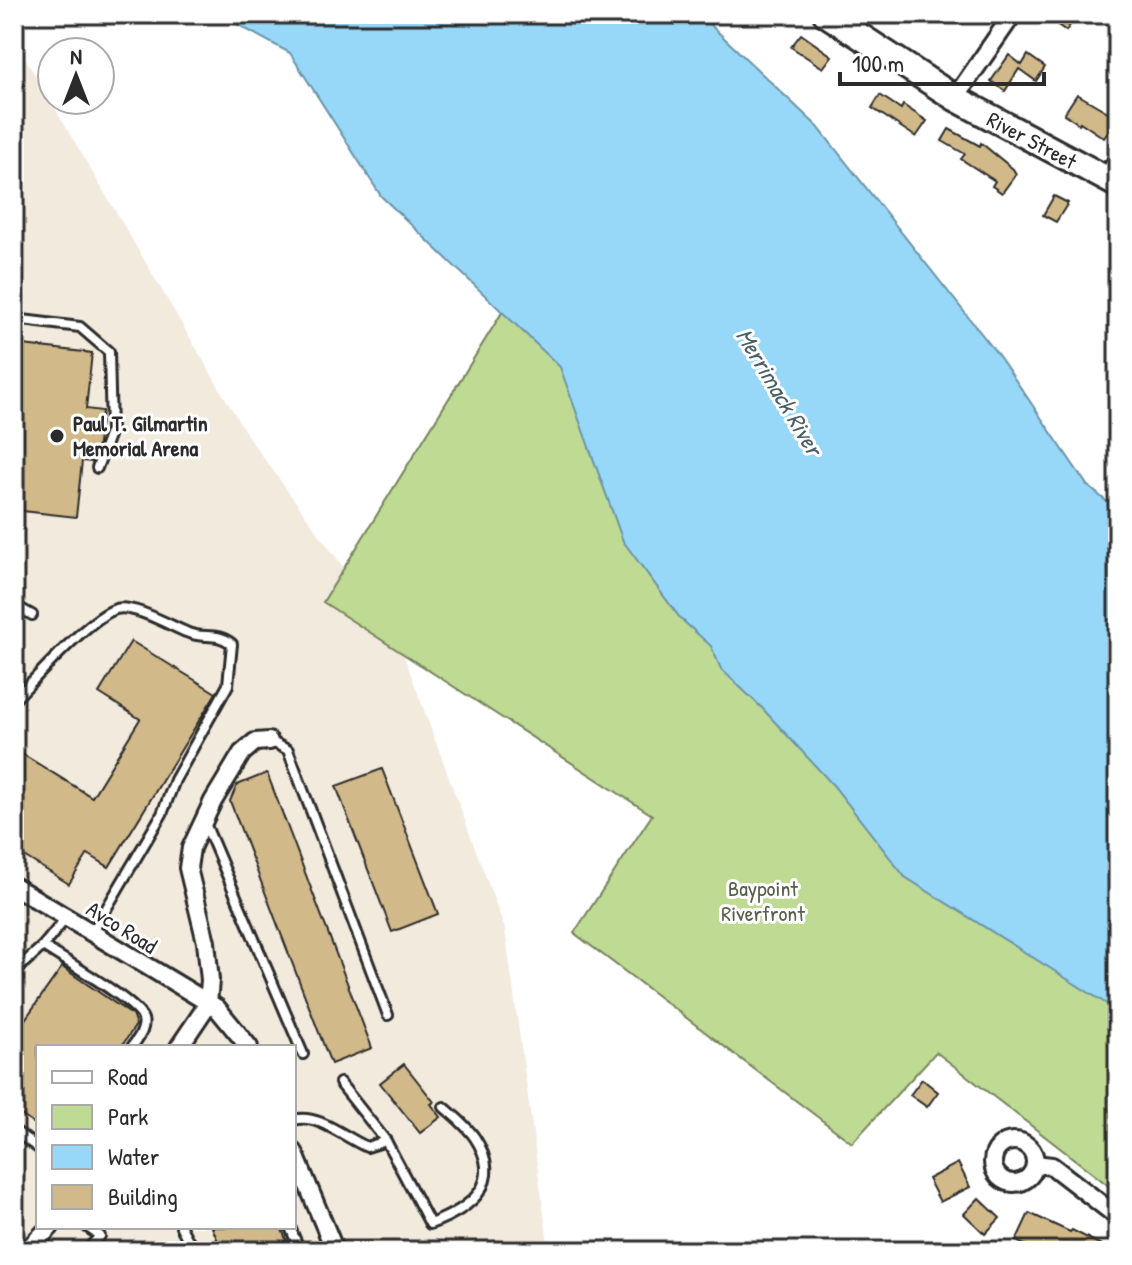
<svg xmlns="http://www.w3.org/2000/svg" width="1132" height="1265" font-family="'Patrick Hand',sans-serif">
  <rect width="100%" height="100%" fill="#fff"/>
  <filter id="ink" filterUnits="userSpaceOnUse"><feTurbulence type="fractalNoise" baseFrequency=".0125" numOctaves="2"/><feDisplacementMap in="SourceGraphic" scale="16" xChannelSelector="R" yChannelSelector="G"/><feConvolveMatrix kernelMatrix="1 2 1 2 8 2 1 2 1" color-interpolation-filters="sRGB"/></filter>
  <g filter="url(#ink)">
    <!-- built -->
    <path fill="#f2eadc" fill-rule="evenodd" d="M 14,39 L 247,435 L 400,645 L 505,929 L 549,1251 L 14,1251 ZM 38,1047 L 294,1047 L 294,1227 L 38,1227 Z"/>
    <!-- green -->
    <polygon fill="#bfda92" stroke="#75825e" stroke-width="2" points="511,298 1118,989 1118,1193 936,1052 852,1143 574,933 652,815 323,602"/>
    <!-- water -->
    <polygon fill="#97d8f8" stroke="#6c93a6" stroke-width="2" points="218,14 699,14 818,127 999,356 1087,485 1118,511 1118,1011 905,877 833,785 762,708 721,669 711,646 680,618 623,541 560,367 381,196 290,53"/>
    <!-- building -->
    <g fill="#d2b989" stroke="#2b2b2b" stroke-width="2">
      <polygon points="1043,14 1061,14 1072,22 1066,31"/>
      <polygon points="801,34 832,56 823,68 791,47"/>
      <polygon points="1009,55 1022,65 1028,55 1045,67 1036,81 1019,69 1005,91 991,81"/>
      <polygon points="1077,94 1118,118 1104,138 1080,122 1079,124 1064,114"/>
      <polygon points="880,95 901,109 903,105 927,121 916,137 872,108"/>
      <polygon points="949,129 980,146 981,143 1013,169 1016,174 1002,193 992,186 995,181 961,159 965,154 942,141"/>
      <polygon points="1054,196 1068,203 1056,222 1043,215"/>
      <polygon points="14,344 92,353 86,409 102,411 98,444 92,462 82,461 76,517 14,510"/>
      <polygon points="131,641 216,693 109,867 88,854 69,884 14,850 14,749 92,797 140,719 99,693"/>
      <polygon points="382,769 438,914 392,932 336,786"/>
      <polygon points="267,773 372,1048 331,1064 230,801 237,785"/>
      <polygon points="62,967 132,1015 136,1025 121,1047 38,1047 38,1127 14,1110 14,1035"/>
      <polygon points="404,1064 434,1102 431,1104 441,1117 420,1133 380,1083"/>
      <polygon points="922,1079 938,1092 927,1107 910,1095"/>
      <polygon points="958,1163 970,1187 940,1202 928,1179"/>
      <polygon points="979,1198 1000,1218 985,1234 964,1214"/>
      <polygon points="1029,1213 1070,1232 1072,1230 1113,1251 1038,1251 1016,1241"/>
      <polygon points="212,1227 281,1227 291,1251 222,1251"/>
    </g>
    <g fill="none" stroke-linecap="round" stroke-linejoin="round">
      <!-- lane casing -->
      <g stroke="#2b2b2b" stroke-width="14">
        <g id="lane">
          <polyline points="14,319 80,327 109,352 111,430 97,468"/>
          <polyline points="14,605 32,615"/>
          <path d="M 14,700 C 35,679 91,616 116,609 C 133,604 169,625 186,632 C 203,640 216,631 232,644 L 228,685 L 175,780 L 162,814 L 92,933"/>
          <polyline points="270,741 288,750 388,1015"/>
          <polyline points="204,821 303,1054"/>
          <path d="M 43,946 C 62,959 138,1002 143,1019 C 146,1030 137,1039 132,1047"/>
          <polyline points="14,972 43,946 66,918"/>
          <polyline points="340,1083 386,1141"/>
          <path d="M 294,1120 C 318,1113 345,1138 367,1147 L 386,1141 L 430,1224 C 470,1209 505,1184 475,1138 C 467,1126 454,1116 444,1107"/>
          <polyline points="14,1130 38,1148"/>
          <polyline points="181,1227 194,1251"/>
          <polyline points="290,1227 300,1251"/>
          <polyline points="86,1251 100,1236 87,1227"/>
        </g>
      </g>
      <!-- street casing -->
      <g stroke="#2b2b2b" stroke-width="22">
        <g id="street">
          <polyline points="955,98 1013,14"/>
          <polyline points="1106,179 1118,159"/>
          <polyline points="14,886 217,1008 249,1047"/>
          <polyline points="179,1047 208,1004 210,980 206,942 188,868 191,848 213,801 242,753 255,742 269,741"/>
          <circle cx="1014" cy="1162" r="21"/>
          <polyline points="294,1152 335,1251"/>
          <polyline points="1035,1164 1052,1166 1118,1217"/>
          <polyline points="26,1251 50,1227"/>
        </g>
      </g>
      <!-- primary casing -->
      <g stroke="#2b2b2b" stroke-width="30">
        <polyline id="primary" points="826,14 955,98 1118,185"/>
      </g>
      <!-- lane -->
      <use href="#lane" stroke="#fff" stroke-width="8"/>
      <!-- street -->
      <use href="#street" stroke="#fff" stroke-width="16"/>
      <!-- primary -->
      <use href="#primary" stroke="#fff" stroke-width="24"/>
    </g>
  </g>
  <!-- markers -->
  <circle fill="#2b2b2b" stroke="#fff" stroke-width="3" cx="57" cy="436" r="8"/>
  <g text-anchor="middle" stroke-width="6" stroke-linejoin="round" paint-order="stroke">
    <!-- street labels -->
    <g font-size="22" fill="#2b2b2b" stroke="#fff">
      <text transform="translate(1032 140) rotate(28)" y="8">River Street</text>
      <text transform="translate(122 927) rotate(32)" y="8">Avco Road</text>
    </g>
    <!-- poi labels -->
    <g font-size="22" font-weight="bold" fill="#2b2b2b" stroke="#fff" text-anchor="start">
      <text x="73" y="431">Paul T. Gilmartin<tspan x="73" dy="25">Memorial Arena</tspan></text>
    </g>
    <!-- park labels -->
    <g font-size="22" fill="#57604a" stroke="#fff">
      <text x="763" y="896">Baypoint<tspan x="763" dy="25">Riverfront</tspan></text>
    </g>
    <!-- water labels -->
    <g font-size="24" font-style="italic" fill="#4b5f68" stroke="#fff">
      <text transform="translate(779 392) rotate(59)" y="8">Merrimack River</text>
    </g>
  </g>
  <!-- margin -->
  <rect width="1132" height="1265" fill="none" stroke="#fff" stroke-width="48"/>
  <rect x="24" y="24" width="1084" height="1217" fill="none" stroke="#2b2b2b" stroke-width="3" filter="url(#ink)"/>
  <!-- legend -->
  <rect x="36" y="1045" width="260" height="184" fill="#ffffff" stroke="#aaaaaa" stroke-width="2"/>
  <rect x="52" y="1071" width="40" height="12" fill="#ffffff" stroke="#aaaaaa" stroke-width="2"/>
  <text x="108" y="1085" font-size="24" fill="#2b2b2b">Road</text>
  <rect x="52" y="1105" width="40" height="24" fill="#bfda92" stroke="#aaaaaa" stroke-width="2"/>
  <text x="108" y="1125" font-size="24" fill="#2b2b2b">Park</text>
  <rect x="52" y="1145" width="40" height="24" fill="#97d8f8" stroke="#aaaaaa" stroke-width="2"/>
  <text x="108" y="1165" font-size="24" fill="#2b2b2b">Water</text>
  <rect x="52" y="1185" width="40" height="24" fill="#d2b989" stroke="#aaaaaa" stroke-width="2"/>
  <text x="108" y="1205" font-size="24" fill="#2b2b2b">Building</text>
  <!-- north arrow -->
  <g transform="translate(76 76)"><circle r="38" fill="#ffffff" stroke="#aaaaaa" stroke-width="2"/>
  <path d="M0-6L14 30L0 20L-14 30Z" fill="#2b2b2b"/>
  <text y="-12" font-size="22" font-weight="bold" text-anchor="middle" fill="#2b2b2b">N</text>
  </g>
  <!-- scale -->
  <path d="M840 72v12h204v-12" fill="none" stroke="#2b2b2b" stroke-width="4"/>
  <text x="852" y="72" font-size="24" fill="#2b2b2b" stroke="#ffffff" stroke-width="6" paint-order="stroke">100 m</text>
</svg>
